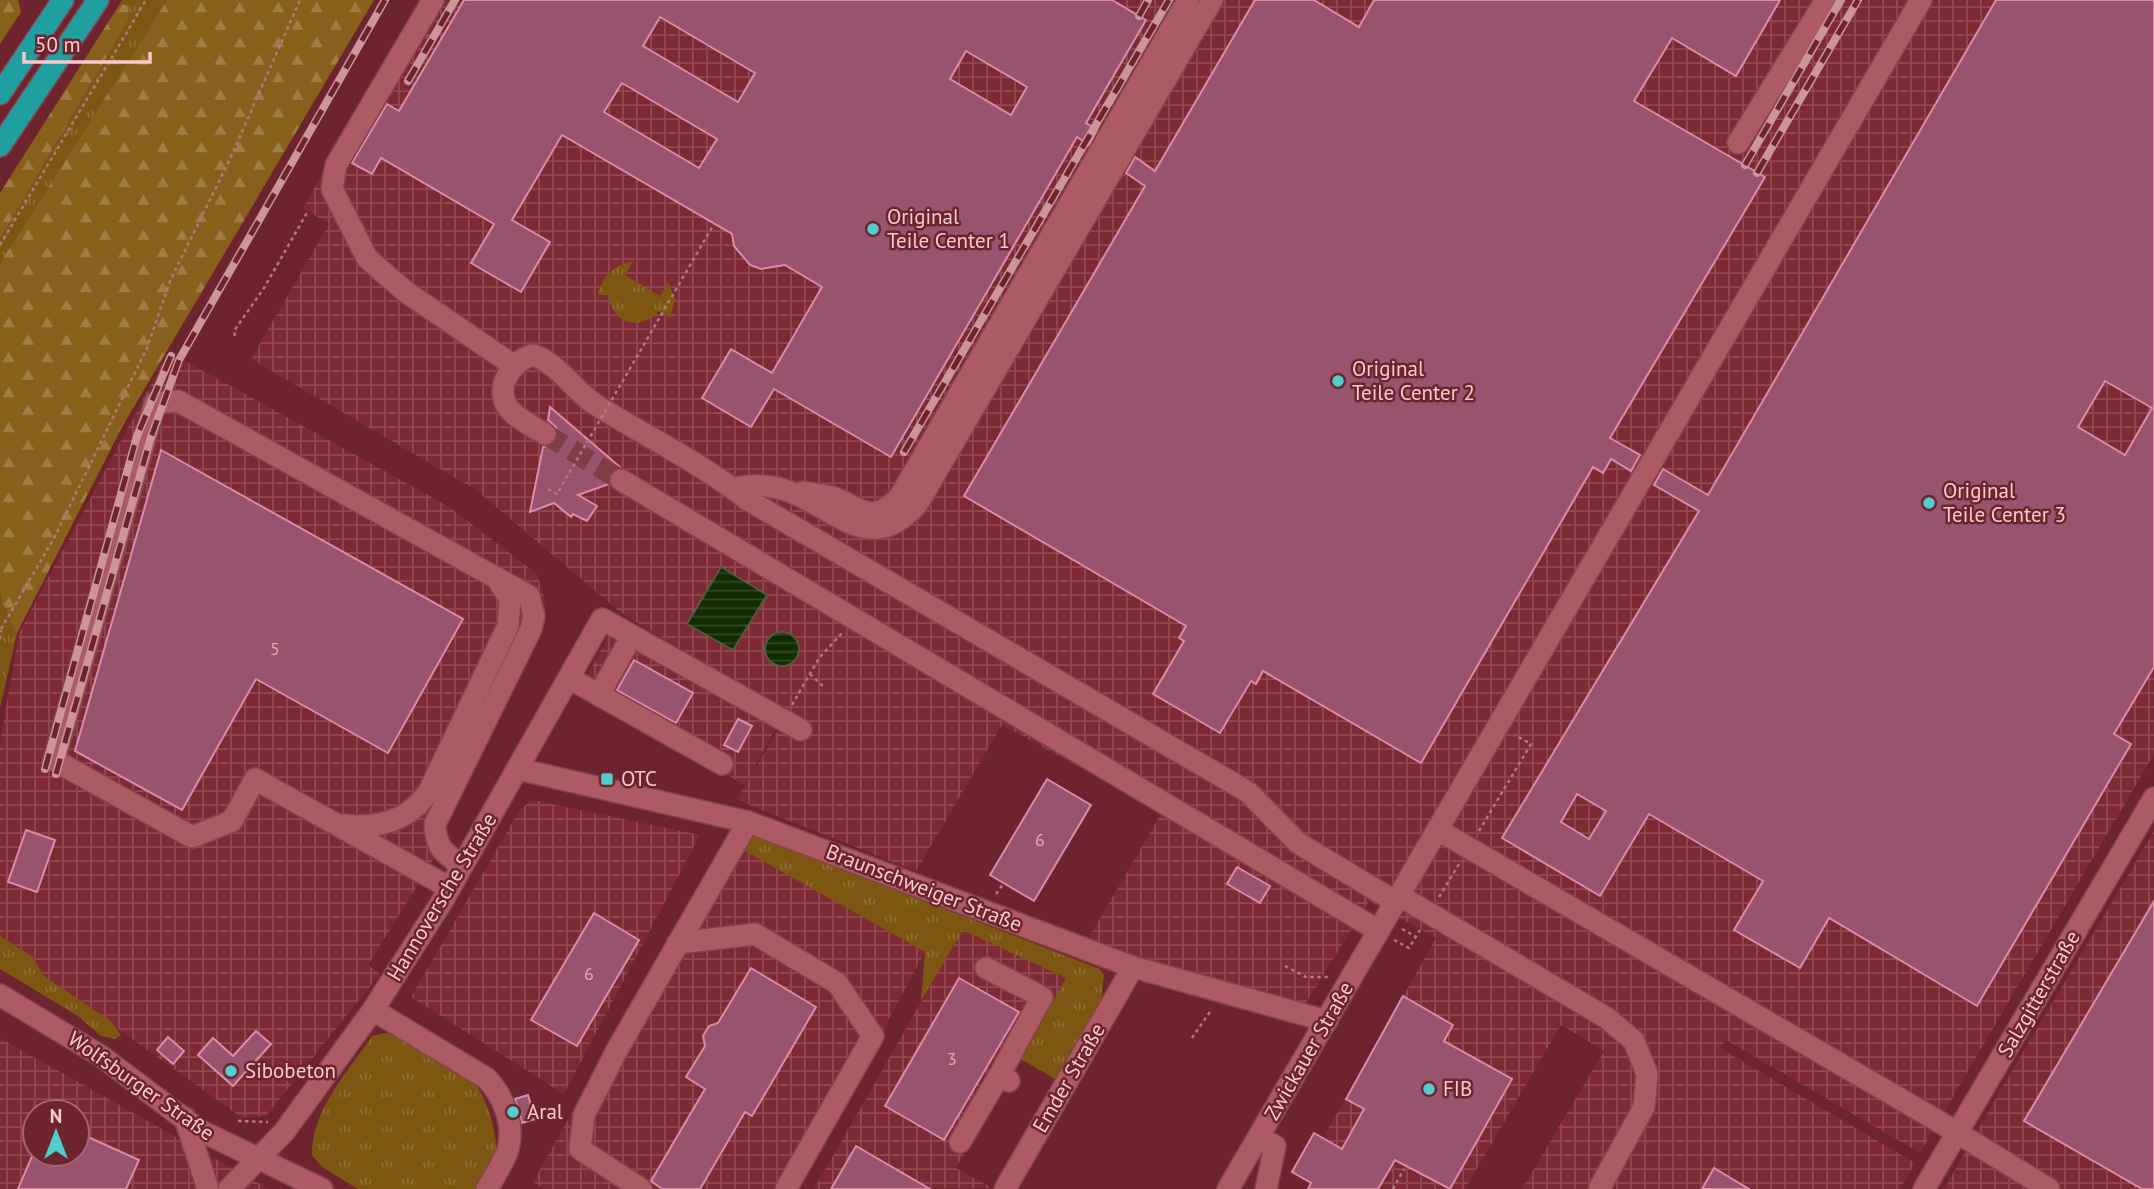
<svg xmlns="http://www.w3.org/2000/svg" width="2154" height="1189" font-family="'PT Sans',sans-serif">
  <defs>
    <pattern id="industrial-grid" width="8" height="8" patternUnits="userSpaceOnUse" patternTransform="scale(1.75)"><rect width="8" height="8" fill="#7d2a35"/><path d="M0 4h8M4 0v8" fill="none" stroke="#904851"/></pattern>
    <pattern id="grass-tufts" width="24" height="20" patternUnits="userSpaceOnUse" patternTransform="scale(1.75)"><rect width="24" height="20" fill="#7d5712"/><path d="M3 7l-1-3M5 7V3M7 7l1-3M15 17l-1-3M17 17v-4M19 17l1-3" fill="none" stroke="#906e33"/></pattern>
    <pattern id="forest-firs" width="22" height="20" patternUnits="userSpaceOnUse" patternTransform="scale(1.75)"><rect width="22" height="20" fill="#88601c"/><path d="M5 1l3.5 6h-7zM16 11l3.5 6h-7z" fill="#9f7d46"/></pattern>
    <pattern id="water-rules" width="6" height="5" patternUnits="userSpaceOnUse" patternTransform="scale(1.75)"><rect width="6" height="5" fill="#112c01"/><path d="M0 2.5h6" fill="none" stroke="#344925"/></pattern>
  </defs>
  <rect width="100%" height="100%" fill="#6e242e"/>
  <!-- industrial -->
  <g fill="url(#industrial-grid)" fill-rule="evenodd">
    <polygon points="422,0 2154,0 2154,754 1920,1153 1726,1040 1720,1048 1915,1163 1900,1189 1522,1189 1604,1051 1561,1025 1465,1189 1308,1189 1311,1183 1292,1172 1314,1133 1323,1138 1436,938 1369,901 1306,1003 1085,944 1162,812 1002,725 916,871 737,800 745,785 578,692 611,632 772,721 775,729 746,783 787,716 619,611 476,490 251,359 329,224 303,208"/>
    <polygon points="166,356 187,362 448,506 537,574 545,601 543,620 443,831 446,839 368,965 380,974 266,1116 241,1117 44,976 32,956 0,936 0,742 19,633"/>
    <polygon points="537,801 700,835 564,1094 411,997 519,811 529,802"/>
    <polygon points="2154,831 2154,1189 1944,1189 2000,1091"/>
    <polygon points="725,839 925,952 797,1189 545,1189 533,1182"/>
    <polygon points="963,929 1067,978 956,1168 992,1188 814,1189"/>
    <path d="M 0,1038 L 269,1189 L 0,1189 ZM 35,1112 L 77,1112 L 77,1154 L 35,1154 Z"/>
  </g>
  <!-- grass -->
  <g fill="url(#grass-tufts)">
    <polygon points="122,0 167,0 0,263 0,239 128,21 128,5 119,5"/>
    <path d="M 633,261 L 625,275 L 660,296 L 668,282 L 675,299 L 670,318 L 659,311 C 640,332 612,324 609,295 L 598,295 C 603,275 613,266 633,261 Z"/>
    <polygon points="0,591 17,633 0,708"/>
    <polygon points="753,835 1100,969 1104,975 1101,1003 1055,1079 1021,1059 1066,978 963,930 921,1001 925,952 745,851"/>
    <polygon points="0,936 32,956 44,976 112,1022 121,1035 115,1039 101,1036 78,1016 0,969"/>
    <path d="M 386,1033 C 408,1038 466,1069 478,1088 C 488,1103 497,1133 496,1151 C 495,1163 482,1178 476,1189 L 358,1189 L 322,1167 L 312,1155 C 311,1110 348,1072 372,1036 Z"/>
  </g>
  <!-- forest -->
  <g fill="url(#forest-firs)">
    <polygon points="0,0 18,0 21,12 0,44"/>
    <polygon points="167,0 374,0 122,427 17,633 14,632 0,591 0,263"/>
    <polygon points="119,5 129,5 128,21 0,239 0,193"/>
  </g>
  <!-- water -->
  <g fill="url(#water-rules)" stroke="#565b3e" stroke-width="2">
    <polygon points="721,567 767,595 733,650 687,624"/>
    <circle cx="782" cy="649" r="17"/>
  </g>
  <!-- building -->
  <g fill="#98546e" stroke="#dc8ba9" stroke-width="2" fill-rule="evenodd">
    <path d="M 464,0 L 1112,0 L 1146,20 L 1086,123 L 1097,130 L 1089,145 L 1077,137 L 891,457 L 774,389 L 751,427 L 702,398 L 731,349 L 772,373 L 822,287 L 785,265 L 761,269 L 750,265 L 734,246 L 732,234 L 562,135 L 512,220 L 550,242 L 521,292 L 471,263 L 494,224 L 381,158 L 372,174 L 352,163 L 387,104 L 399,111 ZM 660,17 L 755,73 L 738,102 L 643,46 ZM 966,51 L 1027,87 L 1011,115 L 950,79 ZM 622,83 L 717,139 L 699,168 L 604,112 Z"/>
    <polygon points="1255,0 1314,0 1359,27 1374,0 1780,0 1736,76 1672,38 1634,101 1765,177 1610,438 1640,455 1631,471 1611,459 1603,473 1593,467 1421,763 1263,671 1256,684 1251,681 1220,733 1153,694 1184,641 1179,638 1186,626 964,496 1145,186 1126,173 1135,157 1155,171"/>
    <path d="M 1996,0 L 2154,0 L 2154,667 L 2114,734 L 2131,744 L 1977,1006 L 1829,918 L 1800,968 L 1734,930 L 1763,881 L 1649,814 L 1600,896 L 1502,838 L 1699,511 L 1654,485 L 1663,469 L 1708,495 ZM 2105,381 L 2152,408 L 2125,455 L 2078,427 ZM 1577,794 L 1606,811 L 1589,839 L 1561,822 Z"/>
    <polygon points="550,407 620,467 610,473 609,484 578,495 597,506 587,521 573,514 571,517 554,503 530,512 543,447 552,445 558,435 556,427 548,420"/>
    <polygon points="161,450 463,619 388,753 256,679 182,810 75,751"/>
    <polygon points="634,660 693,693 676,723 617,690"/>
    <polygon points="738,719 752,726 738,752 724,745"/>
    <polygon points="1047,779 1091,805 1034,901 990,875"/>
    <polygon points="26,830 55,840 37,892 8,882"/>
    <polygon points="1237,867 1270,886 1260,903 1227,884"/>
    <polygon points="2154,901 2154,1189 2142,1189 2024,1121"/>
    <polygon points="594,913 639,940 577,1046 531,1020"/>
    <polygon points="751,968 816,1007 752,1116 745,1112 700,1189 662,1189 651,1181 705,1089 686,1077 705,1046 703,1036 709,1026 718,1023"/>
    <polygon points="959,978 1019,1012 944,1140 885,1106"/>
    <polygon points="1403,996 1453,1025 1444,1041 1512,1079 1450,1189 1395,1160 1378,1189 1308,1189 1311,1183 1292,1172 1314,1133 1342,1149 1364,1109 1346,1099"/>
    <polygon points="256,1031 271,1044 233,1086 198,1055 213,1038 233,1056"/>
    <polygon points="168,1037 184,1051 173,1064 157,1050"/>
    <polygon points="528,1095 535,1119 522,1123 515,1099"/>
    <polygon points="77,1132 139,1160 126,1189 18,1189 33,1154 77,1154"/>
    <polygon points="856,1146 930,1189 831,1189"/>
    <polygon points="1714,1168 1749,1189 1702,1189"/>
  </g>
  <g fill="none" stroke-linecap="round" stroke-linejoin="round">
    <!-- minor-tunnel -->
    <polyline stroke="#833d46" stroke-width="21" stroke-dasharray="21 10" stroke-linecap="butt" points="545,434 621,480"/>
    <!-- minor casing -->
    <g stroke="#854350" stroke-width="24">
      <g id="minor">
        <polyline points="433,0 336,165 332,189 367,258 406,292 513,365"/>
        <polyline points="1738,143 1826,0"/>
        <path d="M 545,434 C 534,427 521,421 512,412 C 491,392 510,361 533,355 C 558,363 574,391 596,405 C 647,437 701,463 748,500 L 1248,792 L 1298,843 L 1396,902"/>
        <polyline points="621,480 1379,931"/>
        <path d="M 733,488 C 749,485 766,484 782,489 C 832,503 869,561 918,503 L 1212,0"/>
        <path d="M 803,492 C 813,494 823,495 832,497 C 860,507 871,526 899,498 L 1188,0"/>
        <polyline points="569,678 722,764"/>
        <polyline points="599,695 625,648"/>
        <polyline points="518,769 748,822 1133,967 1327,1021"/>
        <path d="M 343,825 C 378,829 409,821 429,791 L 508,626 L 510,599 L 496,577"/>
        <polyline points="1438,830 1938,1121 2049,1189"/>
        <path d="M 450,888 L 255,779 L 232,821 L 192,837 L 54,760 L 155,403 L 178,401 L 529,596 L 534,616 L 531,629 L 435,824 C 435,847 445,854 462,866"/>
        <polyline points="1400,896 1607,1018 1634,1041 1647,1074 1644,1107 1599,1189"/>
        <polyline points="678,943 755,934 837,983 873,1036 786,1189"/>
        <polyline points="986,968 1042,997 999,1076 1009,1081"/>
        <polyline points="0,995 101,1056 199,1130 322,1189"/>
        <path d="M 373,1010 L 486,1078 C 503,1095 515,1124 508,1149 C 504,1162 494,1177 487,1189"/>
        <polyline points="185,1118 208,1189"/>
        <polyline points="1259,1137 1275,1146 1266,1189"/>
        <polyline points="960,1142 999,1076"/>
        <polyline points="229,1189 284,1132 373,1010 443,900 602,619 801,730"/>
        <polyline points="641,1189 580,1149 584,1115 617,1050 748,822"/>
        <polyline points="1005,1189 1133,967"/>
        <polyline points="1228,1189 1921,0"/>
        <polyline points="1924,1189 2154,798"/>
      </g>
    </g>
    <!-- highway casing -->
    <g stroke="#854350" stroke-width="24">
      <g id="highway">
        <polyline points="0,94 63,0"/>
        <polyline points="0,146 98,0"/>
      </g>
    </g>
    <!-- path -->
    <g stroke="#b4787e" stroke-width="2.5" stroke-dasharray="3.5 3.5" stroke-linecap="butt">
      <polyline points="0,245 146,0"/>
      <polyline points="235,336 234,331 264,288 308,211"/>
      <polyline points="1,629 54,538 147,348 170,281 230,159 300,0"/>
      <polyline points="0,639 1,630"/>
      <polyline points="810,674 825,688"/>
      <polyline points="792,705 819,658 842,633"/>
      <polyline points="1479,831 1531,744 1515,735"/>
      <polyline points="996,894 1004,883"/>
      <polyline points="1439,897 1459,864"/>
      <polyline points="1402,929 1415,936"/>
      <polyline points="1394,940 1409,948 1420,930"/>
      <polyline points="1285,966 1306,977 1328,977"/>
      <polyline points="1192,1038 1212,1009"/>
      <polyline points="238,1121 268,1122"/>
      <polyline points="1393,1189 1404,1169"/>
    </g>
    <!-- minor -->
    <use href="#minor" stroke="#ab5b61" stroke-width="21"/>
    <!-- highway -->
    <use href="#highway" stroke="#209fa1" stroke-width="21"/>
    <!-- rail casing -->
    <g stroke="#cc959a" stroke-width="8">
      <g id="rail">
        <polyline points="1139,16 1148,0"/>
        <polyline points="408,81 455,0"/>
        <polyline points="1745,165 1841,0"/>
        <polyline points="1757,173 1858,0"/>
        <polyline points="904,452 1169,0"/>
        <polyline points="45,769 137,436 171,356"/>
        <polyline points="56,774 150,440 179,360 385,0"/>
      </g>
    </g>
    <!-- rail -->
    <use href="#rail" stroke="#6e242e" stroke-width="5" stroke-dasharray="16" stroke-linecap="butt"/>
    <!-- path-bridge -->
    <polyline stroke="#b4787e" stroke-width="2.5" stroke-dasharray="3.5 3.5" stroke-linecap="butt" points="548,489 557,494 714,224"/>
  </g>
  <!-- markers -->
  <g fill="#52cdce" stroke="#6e242e" stroke-width="2.5">
    <circle cx="873" cy="229" r="7"/>
    <circle cx="1338" cy="381" r="7"/>
    <circle cx="1929" cy="503" r="7"/>
    <rect x="600" y="772" width="14" height="14" rx="3.5"/>
    <circle cx="231" cy="1071" r="7"/>
    <circle cx="1429" cy="1089" r="7"/>
    <circle cx="513" cy="1112" r="7"/>
  </g>
  <g text-anchor="middle" stroke-width="5" stroke-linejoin="round" paint-order="stroke">
    <!-- number labels -->
    <g font-size="18" fill="#e0acb4">
      <text x="275" y="655">5</text>
      <text x="1040" y="846">6</text>
      <text x="589" y="980">6</text>
      <text x="952" y="1065">3</text>
    </g>
    <!-- poi labels -->
    <g font-size="21" fill="#f8cacc" stroke="#6e242e" text-anchor="start">
      <text x="887" y="224">Original<tspan x="887" dy="24">Teile Center 1</tspan></text>
      <text x="1352" y="376">Original<tspan x="1352" dy="24">Teile Center 2</tspan></text>
      <text x="1943" y="498">Original<tspan x="1943" dy="24">Teile Center 3</tspan></text>
      <text x="621" y="786">OTC</text>
      <text x="245" y="1078">Sibobeton</text>
      <text x="1443" y="1096">FIB</text>
      <text x="527" y="1119">Aral</text>
    </g>
    <!-- street labels -->
    <g font-size="21" fill="#f8cacc" stroke="#6e242e">
      <text transform="translate(924 888) rotate(21)" y="7">Braunschweiger Straße</text>
      <text transform="translate(442 897) rotate(-59)" y="7">Hannoversche Straße</text>
      <text transform="translate(2039 994) rotate(-60)" y="7">Salzgitterstraße</text>
      <text transform="translate(1309 1051) rotate(-60)" y="7">Zwickauer Straße</text>
      <text transform="translate(1069 1078) rotate(-60)" y="7">Emder Straße</text>
      <text transform="translate(141 1086) rotate(35)" y="7">Wolfsburger Straße</text>
    </g>
  </g>
  <!-- north arrow -->
  <g transform="translate(56 1133)"><circle r="33" fill="#6e242e" stroke="#a5666d" stroke-width="2"/>
  <path d="M0-5L12 26L0 18L-12 26Z" fill="#52cdce"/>
  <text y="-10" font-size="19" font-weight="bold" text-anchor="middle" fill="#f8cacc">N</text>
  </g>
  <!-- scale -->
  <path d="M24 52v10h126v-10" fill="none" stroke="#f8cacc" stroke-width="3.5"/>
  <text x="35" y="52" font-size="21" fill="#f8cacc" stroke="#6e242e" stroke-width="5" paint-order="stroke">50 m</text>
</svg>
